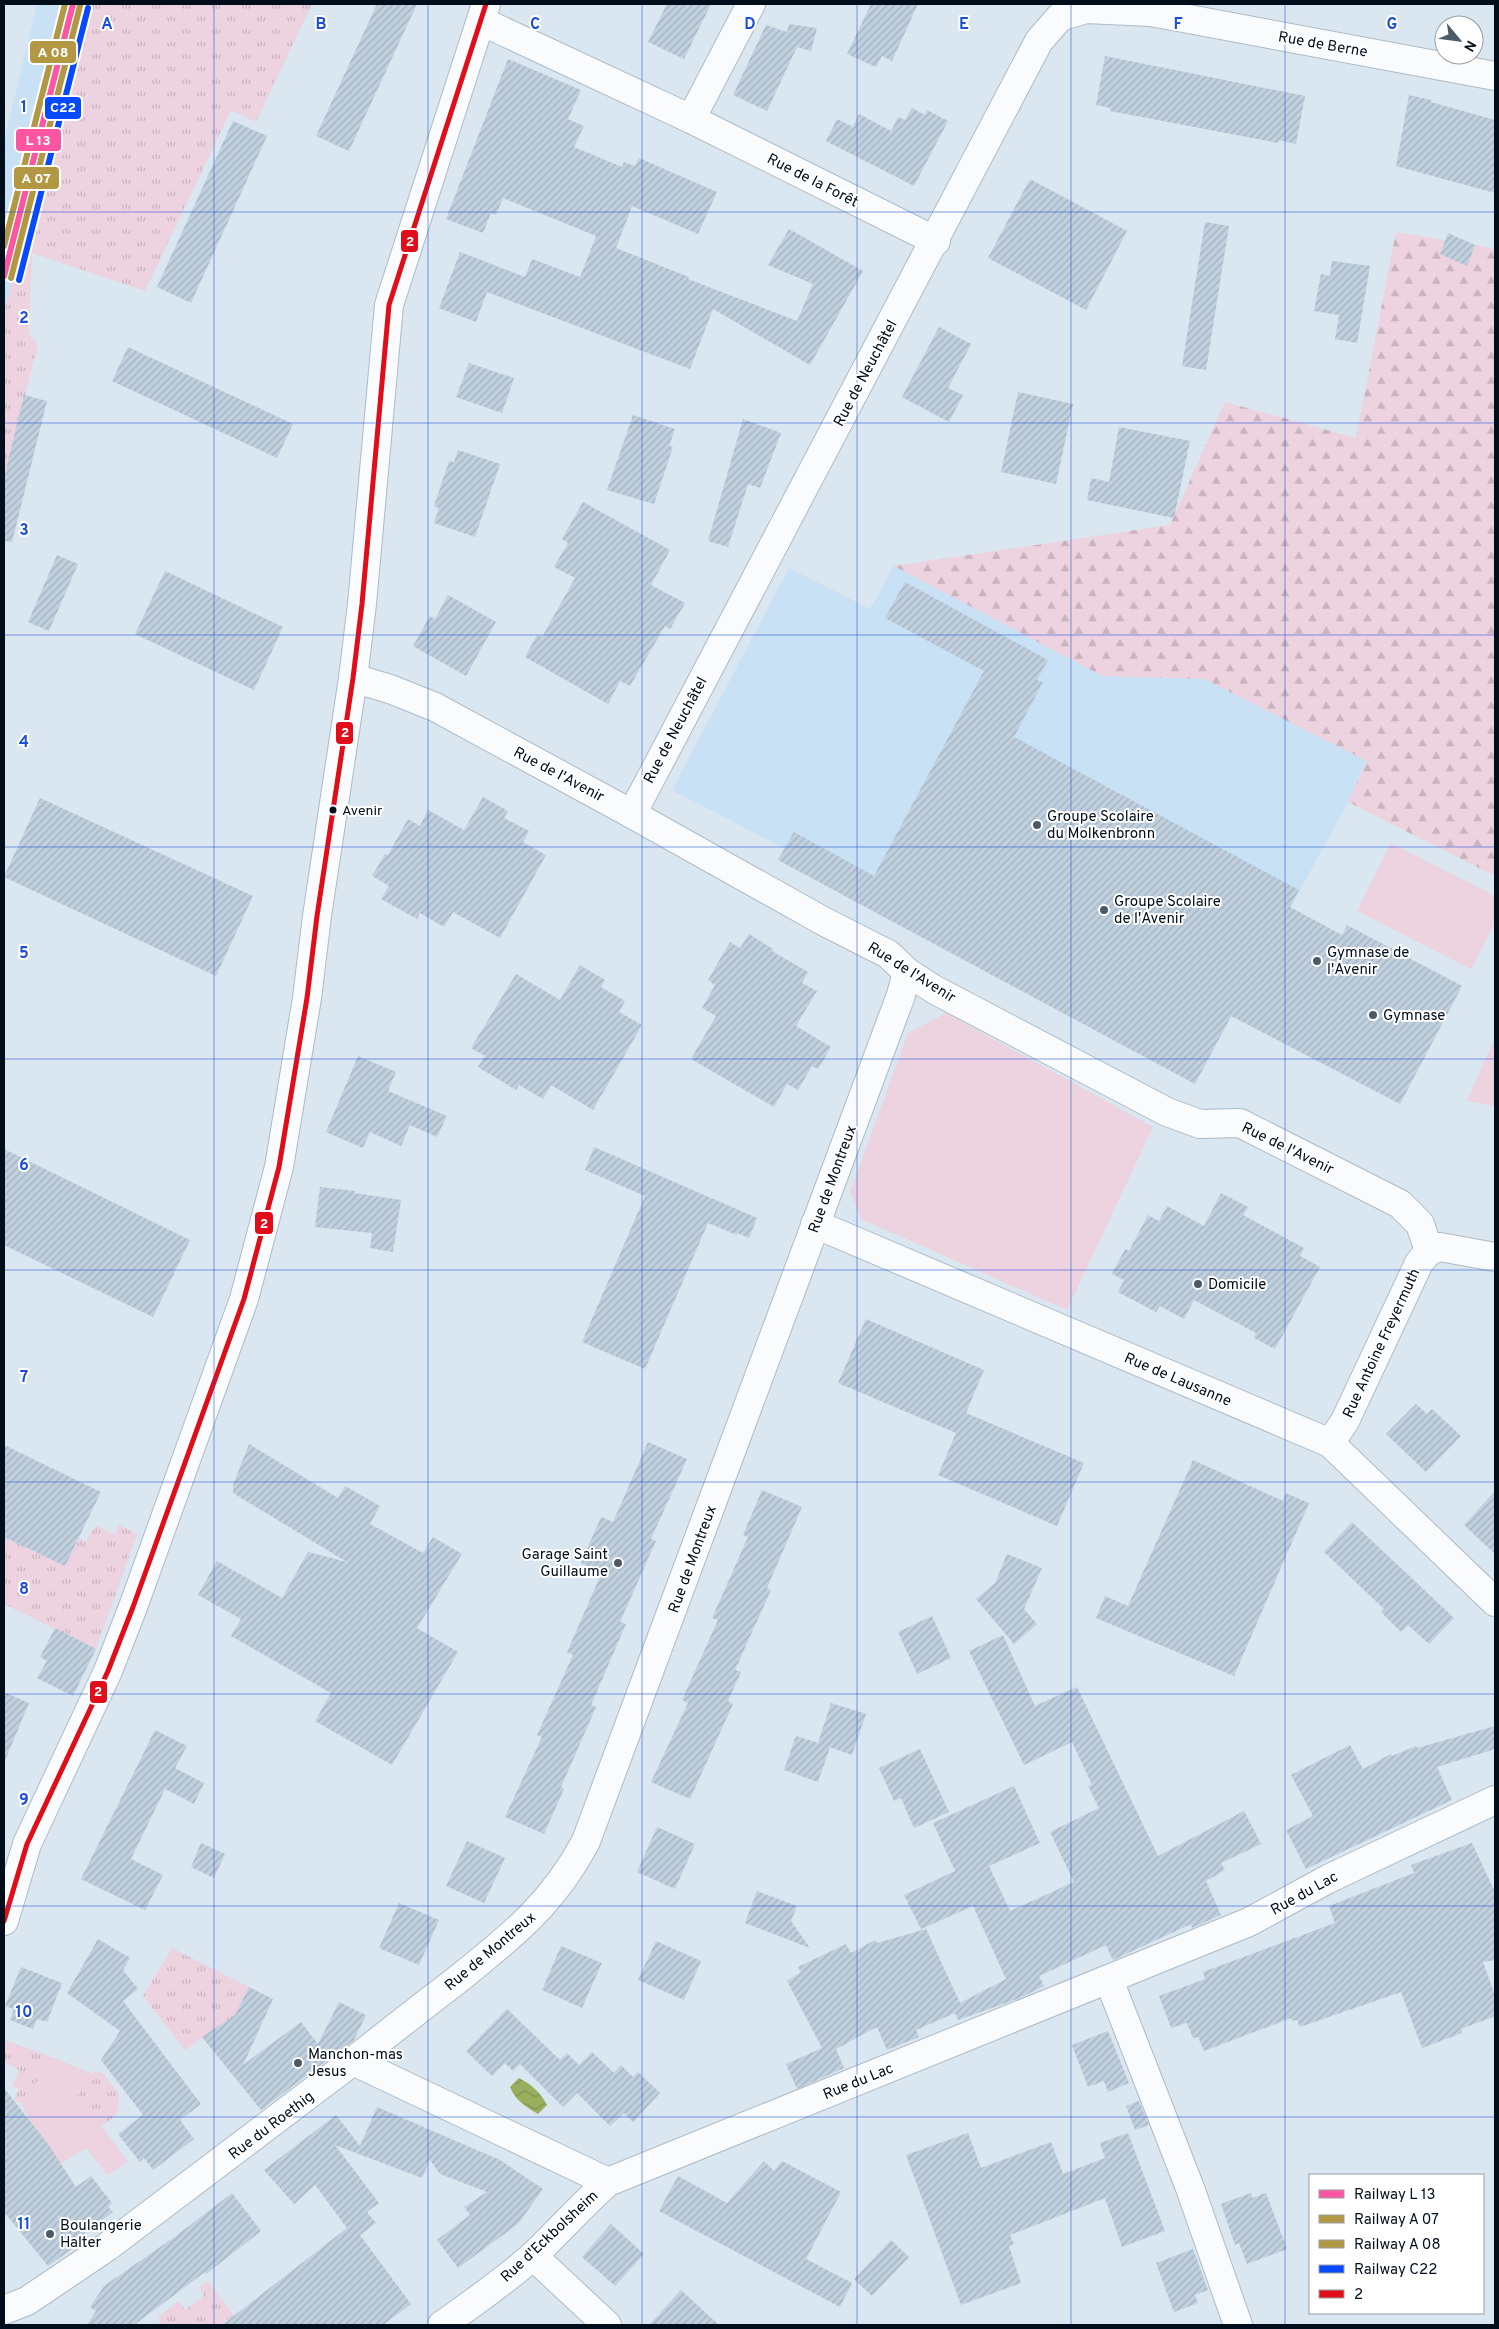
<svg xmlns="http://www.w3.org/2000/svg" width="1499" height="2329" font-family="Overpass,sans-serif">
  <defs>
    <pattern id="grass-tufts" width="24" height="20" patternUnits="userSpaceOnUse" patternTransform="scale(1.25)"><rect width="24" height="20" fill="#edd2df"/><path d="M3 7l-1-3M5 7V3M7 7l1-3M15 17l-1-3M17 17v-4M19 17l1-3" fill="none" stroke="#c9b3bf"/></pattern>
    <pattern id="forest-firs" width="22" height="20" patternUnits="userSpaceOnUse" patternTransform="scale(1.25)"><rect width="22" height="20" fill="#edd2df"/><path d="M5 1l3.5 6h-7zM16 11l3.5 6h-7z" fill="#c9b3bf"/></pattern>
    <pattern id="water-waves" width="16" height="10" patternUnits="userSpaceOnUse" patternTransform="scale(1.25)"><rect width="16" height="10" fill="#99af5d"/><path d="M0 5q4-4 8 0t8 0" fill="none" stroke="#829550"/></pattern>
    <pattern id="building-hatch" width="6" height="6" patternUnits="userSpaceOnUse" patternTransform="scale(1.25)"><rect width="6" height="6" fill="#c0d0de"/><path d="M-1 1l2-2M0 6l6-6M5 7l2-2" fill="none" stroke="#a3b1be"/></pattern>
  </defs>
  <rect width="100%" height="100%" fill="#dae6f0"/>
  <!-- built -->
  <g fill="#c8e1f5">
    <polygon points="37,4 86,4 4,313 4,142"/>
    <polygon points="894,566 1102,676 1204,679 1367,761 1348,802 1195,1084 778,860 784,848 672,790 789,568 870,609"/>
  </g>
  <!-- grass -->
  <g fill="url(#grass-tufts)">
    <polygon points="86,4 312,4 256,122 231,110 145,291 32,253 29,334 38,345 4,478 4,313"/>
    <polygon points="96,1525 115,1535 119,1525 137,1534 96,1649 4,1604 4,1537 65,1566 79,1538 86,1542"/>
    <polygon points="172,1948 249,1987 235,2015 185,2050 143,1996"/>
    <polygon points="4,2040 54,2058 22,2103 14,2100 19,2089 12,2086 19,2070 4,2062"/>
    <polygon points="95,2071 103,2073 119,2094 118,2113 101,2127 77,2095"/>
    <polygon points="208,2281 234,2315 220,2325 157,2325 161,2322 158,2317 179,2301 185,2310 204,2296 199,2288"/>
  </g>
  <!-- forest -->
  <polygon fill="url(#forest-firs)" points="1396,232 1495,249 1495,876 1348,802 1367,761 1204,679 1102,676 894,566 1170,525 1225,402 1356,438"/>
  <!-- green -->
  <g fill="#edd2df">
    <polygon points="1391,843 1495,896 1495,922 1471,969 1357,911"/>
    <polygon points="946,1013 1153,1127 1067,1310 861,1219 850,1192 908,1033"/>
    <polygon points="1495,1038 1495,1106 1467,1101"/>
    <polygon points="54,2058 93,2074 78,2095 128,2162 108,2175 86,2148 60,2164 29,2120 22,2103"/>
  </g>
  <!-- water -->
  <path fill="url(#water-waves)" d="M 519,2078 C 531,2084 541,2093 547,2105 L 538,2114 C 526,2107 515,2100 510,2087 Z"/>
  <!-- building -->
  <g fill="url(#building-hatch)">
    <polygon points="377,4 417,4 349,151 316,136"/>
    <polygon points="667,4 711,4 684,59 648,42"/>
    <polygon points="871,4 918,4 892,61 882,56 876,67 847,54"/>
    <polygon points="789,24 817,28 811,51 797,47 767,111 733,95 766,25 787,32"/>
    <polygon points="1105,56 1305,96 1296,144 1279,140 1278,143 1110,111 1111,108 1096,105"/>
    <polygon points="508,59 581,90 568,119 584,126 574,147 622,167 624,162 635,166 639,158 717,192 698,234 632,206 616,248 689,277 688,279 797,321 813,284 768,265 789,229 863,271 810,365 713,309 690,369 487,292 476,322 439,308 460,252 525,277 532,259 580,277 596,236 503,198 496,215 491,213 483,233 446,219"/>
    <polygon points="1409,95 1431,100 1431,102 1495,120 1495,193 1396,166"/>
    <polygon points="912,108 925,115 927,110 948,121 914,186 826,141 837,119 853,127 859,114 891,131 898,117 905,120"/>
    <polygon points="233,121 267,136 191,303 157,287"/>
    <polygon points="1030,179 1127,231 1086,310 988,258"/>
    <polygon points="1205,222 1229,226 1206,370 1182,366"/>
    <polygon points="1448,233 1475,245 1467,266 1440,254"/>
    <polygon points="1332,261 1370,266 1357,343 1335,339 1339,315 1314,311 1321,274 1330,276"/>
    <polygon points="939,327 971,344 948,388 963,395 949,422 902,397"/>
    <polygon points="128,347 293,424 277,458 112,381"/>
    <polygon points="469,363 514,378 502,413 456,397"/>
    <polygon points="1018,392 1073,404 1056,484 1001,472"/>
    <polygon points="24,395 47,401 12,542 4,541 4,478"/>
    <polygon points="633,415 675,429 669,446 673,447 654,504 607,490"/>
    <polygon points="743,419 781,433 760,488 748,484 728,547 708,541"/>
    <polygon points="1119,427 1190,441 1174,518 1087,500 1091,478 1109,482"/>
    <polygon points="458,450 500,464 475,537 434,523 439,508 434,506 449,461 454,462"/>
    <polygon points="583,502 670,550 651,585 685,603 670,629 665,626 630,686 620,681 608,704 525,657 537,635 542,637 575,578 554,567 568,543 562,539"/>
    <polygon points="57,555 78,564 49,631 28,622"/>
    <polygon points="165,571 283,627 254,690 135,634"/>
    <polygon points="905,582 1048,660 1037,680 1043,682 1014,737 1299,890 1290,907 1342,935 1347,925 1462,986 1400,1104 1231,1016 1195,1084 778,860 794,832 874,876 984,671 885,618"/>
    <polygon points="448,595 496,622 466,676 413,646 430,616 435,619"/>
    <polygon points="483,797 508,811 504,818 529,831 523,842 546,855 500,938 453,912 444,927 420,913 417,919 381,899 389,886 372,876 385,854 388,855 408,819 420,826 428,810 464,830"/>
    <polygon points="40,798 253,896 216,976 4,877"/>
    <polygon points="749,934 773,949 772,951 808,972 802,983 817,991 796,1026 831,1047 818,1069 812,1066 798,1090 787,1084 774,1107 691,1059 716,1016 702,1008 715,985 708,980 730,942 740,948"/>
    <polygon points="580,965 605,980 601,987 625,1001 619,1012 642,1025 593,1110 551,1085 543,1099 519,1085 516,1090 478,1067 485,1056 471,1048 516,974 560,1000"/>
    <polygon points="358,1056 396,1072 388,1091 447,1116 437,1137 410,1125 401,1146 370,1132 363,1148 326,1132"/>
    <polygon points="594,1147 757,1218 749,1238 737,1233 737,1235 708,1223 645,1369 582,1342 645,1196 585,1170"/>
    <polygon points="4,1149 190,1240 153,1317 4,1245"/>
    <polygon points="320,1187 355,1191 354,1193 401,1200 393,1252 370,1248 372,1233 315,1227"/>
    <polygon points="1221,1193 1248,1207 1243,1215 1304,1248 1300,1256 1320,1267 1275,1349 1254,1338 1256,1333 1194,1300 1184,1319 1160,1306 1156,1312 1118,1292 1124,1280 1112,1274 1125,1249 1129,1251 1148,1215 1159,1221 1167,1206 1204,1226"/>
    <polygon points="866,1319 984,1370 966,1413 1084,1463 1057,1526 938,1475 956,1433 838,1383"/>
    <polygon points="1416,1404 1427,1414 1432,1409 1461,1436 1426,1472 1386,1434"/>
    <polygon points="648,1442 687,1459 651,1539 656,1541 620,1622 626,1624 591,1705 596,1707 561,1787 564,1789 544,1834 505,1817 542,1737 537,1735 573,1655 567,1652 602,1572 581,1563 601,1517 613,1522"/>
    <polygon points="249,1444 338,1498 345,1486 380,1506 370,1524 423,1553 433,1537 462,1554 417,1628 458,1652 392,1765 315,1721 331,1693 231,1636 241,1619 198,1595 217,1561 282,1598 308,1552 347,1562 233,1493 233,1485"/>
    <polygon points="4,1445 101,1492 65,1566 4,1537"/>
    <polygon points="1193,1460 1283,1501 1286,1493 1309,1503 1234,1676 1096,1618 1105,1596 1128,1606"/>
    <polygon points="762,1490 802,1507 767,1588 771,1590 735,1670 741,1672 728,1701 733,1704 690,1799 651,1782 688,1703 682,1700 718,1620 712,1618 748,1537 743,1535"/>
    <polygon points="1495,1491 1495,1554 1464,1525"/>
    <polygon points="1352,1522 1454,1618 1429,1644 1408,1625 1401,1632 1381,1612 1384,1609 1324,1552"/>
    <polygon points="1007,1554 1042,1568 1024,1609 1037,1624 1014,1644 976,1599 995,1583"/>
    <polygon points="932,1616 951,1658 917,1674 898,1632"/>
    <polygon points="55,1628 96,1649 73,1696 37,1678 47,1661 40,1657"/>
    <polygon points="1003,1635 1035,1706 1077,1687 1158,1856 1244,1811 1261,1844 1221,1863 1225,1870 1206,1881 1221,1915 1192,1928 1191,1924 1113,1960 1106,1945 1039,1976 1044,1986 1020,1998 958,2020 955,2013 916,2030 919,2037 887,2050 877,2027 836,2049 844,2068 797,2089 786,2064 822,2048 787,1981 801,1972 798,1967 846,1944 851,1953 875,1940 877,1943 926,1929 960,2003 1006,1979 973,1906 921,1929 904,1895 955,1871 933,1823 1014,1786 1040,1843 989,1866 1010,1911 1074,1882 1050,1832 1099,1808 1088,1786 1092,1785 1072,1742 1024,1765 969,1651"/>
    <polygon points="4,1692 29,1703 4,1763"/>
    <polygon points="831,1703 866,1714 852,1755 818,1743"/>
    <polygon points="1495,1726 1495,1749 1437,1767 1452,1800 1306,1869 1286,1830 1313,1816 1291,1775 1350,1745 1363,1769 1391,1754 1392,1756 1416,1746 1417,1748"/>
    <polygon points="155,1730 187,1746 175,1768 204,1783 194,1804 165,1789 131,1859 163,1875 145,1910 81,1879"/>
    <polygon points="796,1736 830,1747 818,1782 784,1770"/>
    <polygon points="920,1749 949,1812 914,1828 901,1798 894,1801 879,1768"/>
    <polygon points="657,1827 695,1844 675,1889 637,1872"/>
    <polygon points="467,1841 505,1858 484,1903 446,1886"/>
    <polygon points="201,1843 225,1854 214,1878 191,1867"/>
    <polygon points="1472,1843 1495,1892 1495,1960 1483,1962 1495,1995 1495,2016 1461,2029 1462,2033 1422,2048 1401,1992 1300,2027 1297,2020 1292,2021 1291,2018 1204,2051 1198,2037 1193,2038 1187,2023 1171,2028 1159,1996 1205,1979 1203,1972 1335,1923 1329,1906 1414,1873 1411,1865"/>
    <polygon points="757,1891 797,1906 791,1921 810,1948 745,1923"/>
    <polygon points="399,1903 439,1920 419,1965 379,1948"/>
    <polygon points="98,1939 130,1958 123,1970 138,1989 123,2001 201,2104 180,2120 194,2139 153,2170 144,2158 140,2162 118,2134 143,2115 101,2060 120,2031 67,1993"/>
    <polygon points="656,1941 701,1961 684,2000 638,1980"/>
    <polygon points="561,1946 602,1963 582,2008 542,1990"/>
    <polygon points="21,1967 62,1983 47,2022 37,2019 33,2029 10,2020 14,2009 5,2006"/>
    <polygon points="249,1987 273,1999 243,2065 301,2022 318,2044 339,2002 366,2015 354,2040 261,2110 202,2037 235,2015"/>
    <polygon points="507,2009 560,2060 567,2053 579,2065 592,2052 614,2073 621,2065 633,2077 638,2072 660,2093 633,2122 624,2113 610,2126 577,2093 563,2107 520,2064 513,2071 505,2063 492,2076 466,2051"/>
    <polygon points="1108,2031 1129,2083 1108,2092 1104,2081 1088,2087 1072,2045"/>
    <polygon points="4,2088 48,2144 76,2187 91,2176 112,2203 108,2207 113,2212 78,2238 78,2245 48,2266 4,2212"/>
    <polygon points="1139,2101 1149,2125 1135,2130 1126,2106"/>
    <polygon points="377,2107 500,2160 543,2189 518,2224 458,2268 437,2240 470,2215 464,2207 487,2192 440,2174 430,2160 422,2178 335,2145 379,2203 367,2212 376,2223 360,2235 411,2304 383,2325 222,2325 347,2228 315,2185 294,2204 264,2170 336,2115 360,2146"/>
    <polygon points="968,2133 981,2168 1051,2142 1063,2174 1105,2158 1100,2143 1128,2133 1165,2231 1122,2247 1105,2198 1010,2235 1014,2244 1009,2246 1021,2283 961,2305 906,2155"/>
    <polygon points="764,2161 774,2171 782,2161 841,2192 806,2259 852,2283 840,2307 659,2211 678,2176 727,2203"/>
    <polygon points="232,2193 261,2231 206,2274 205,2272 134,2325 87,2325 96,2311 90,2307 104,2286 176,2236"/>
    <polygon points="1251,2193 1252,2198 1266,2193 1287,2249 1247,2264 1239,2243 1235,2245 1221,2204"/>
    <polygon points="611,2224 644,2254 615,2286 582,2257"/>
    <polygon points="891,2240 909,2257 872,2296 854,2279"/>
    <polygon points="1193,2249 1208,2290 1195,2295 1198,2303 1174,2312 1156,2263"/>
    <polygon points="681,2290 719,2325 649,2325"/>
  </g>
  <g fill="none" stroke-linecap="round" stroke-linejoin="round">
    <!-- street casing -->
    <g stroke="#acbcc7" stroke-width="30">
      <g id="street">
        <polyline points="481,21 691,119 936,241"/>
        <polyline points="691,119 751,4"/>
        <polyline points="353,678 390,689 435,707 632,814 823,921 888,954 907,972 935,990 1167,1112 1200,1124 1240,1123 1400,1204 1420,1224 1429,1251"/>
        <polyline points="632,814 1039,41 1060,17 1086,9 1151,12 1495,76"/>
        <polyline points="815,1224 1330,1443 1495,1602"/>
        <polyline points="1330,1443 1345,1421 1419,1263 1429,1251 1440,1247 1495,1257"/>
        <polyline points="4,1921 27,1844 108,1671 133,1607 244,1299 279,1167 307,998 317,916 353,678 362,604 389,305 486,4"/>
        <polyline points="1109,1980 1190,2188 1238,2325"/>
        <path d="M 353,2061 C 386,2035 419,2009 452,1984 C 508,1939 552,1906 586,1841 L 901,995 L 907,972"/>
        <polyline points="533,2256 607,2325"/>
        <polyline points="4,2310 27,2301 107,2247 353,2061 608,2182"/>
        <path d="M 442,2325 C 473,2303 505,2281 534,2255 C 559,2231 582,2205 608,2182 L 1249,1922 L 1328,1879 L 1495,1800"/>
      </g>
    </g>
    <!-- street -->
    <use href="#street" stroke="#f9fbfd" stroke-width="28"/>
    <!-- bus-1 casing -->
    <g stroke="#fff" stroke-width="9">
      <polyline id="bus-1" points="4,1921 27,1844 108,1671 133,1607 244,1299 279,1167 307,998 317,916 353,678 362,604 389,305 486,4"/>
    </g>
    <!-- bus-1 -->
    <use href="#bus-1" stroke="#e10d19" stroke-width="5"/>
    <!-- rail-1 casing -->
    <g stroke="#fff" stroke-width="10">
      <polyline id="rail-1" points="4,276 73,4"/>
    </g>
    <!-- rail-2 casing -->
    <g stroke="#fff" stroke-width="10">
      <polyline id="rail-2" points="11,278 80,6"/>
    </g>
    <!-- rail-3 casing -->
    <g stroke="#fff" stroke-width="10">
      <polyline id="rail-3" points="4,246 65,4"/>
    </g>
    <!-- rail-4 casing -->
    <g stroke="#fff" stroke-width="10">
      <polyline id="rail-4" points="19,280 88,8"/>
    </g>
    <!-- rail-1 -->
    <use href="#rail-1" stroke="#fc55a2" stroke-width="6"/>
    <!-- rail-2 -->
    <use href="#rail-2" stroke="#b29842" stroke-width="6"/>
    <!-- rail-3 -->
    <use href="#rail-3" stroke="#b29842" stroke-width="6"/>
    <!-- rail-4 -->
    <use href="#rail-4" stroke="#0749ff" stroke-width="6"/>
  </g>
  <!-- grid -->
  <path fill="none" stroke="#1d4ed8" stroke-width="1" stroke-opacity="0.55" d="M 214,4 L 214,2325M 428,4 L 428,2325M 642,4 L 642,2325M 857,4 L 857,2325M 1071,4 L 1071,2325M 1285,4 L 1285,2325M 4,212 L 1495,212M 4,423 L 1495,423M 4,635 L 1495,635M 4,847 L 1495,847M 4,1059 L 1495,1059M 4,1270 L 1495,1270M 4,1482 L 1495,1482M 4,1694 L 1495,1694M 4,1906 L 1495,1906M 4,2117 L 1495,2117"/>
  <!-- markers -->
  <circle fill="#000d1b" stroke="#fff" stroke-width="2" cx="333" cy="810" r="4.5"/>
  <g fill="#4c5966" stroke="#fff" stroke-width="2">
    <circle cx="1037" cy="825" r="5"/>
    <circle cx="1104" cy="910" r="5"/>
    <circle cx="1317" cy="961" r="5"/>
    <circle cx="1373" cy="1015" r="5"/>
    <circle cx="1198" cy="1284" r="5"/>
    <circle cx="618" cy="1563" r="5"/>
    <circle cx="298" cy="2063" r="5"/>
    <circle cx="50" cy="2234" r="5"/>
  </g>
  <g text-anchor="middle" stroke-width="4" stroke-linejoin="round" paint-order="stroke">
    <!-- bus labels -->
    <g font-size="14" fill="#000d1b" stroke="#fff" text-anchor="start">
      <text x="342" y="815">Avenir</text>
    </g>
    <!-- street labels -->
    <g font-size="15" fill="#000d1b" stroke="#fff">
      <text transform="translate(1323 44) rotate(10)" y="5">Rue de Berne</text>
      <text transform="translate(813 180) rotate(27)" y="5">Rue de la Forêt</text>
      <text transform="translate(865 373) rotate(-62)" y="5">Rue de Neuchâtel</text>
      <text transform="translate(675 730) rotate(-62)" y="5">Rue de Neuchâtel</text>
      <text transform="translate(559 774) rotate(28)" y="5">Rue de l'Avenir</text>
      <text transform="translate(912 972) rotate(32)" y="5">Rue de l'Avenir</text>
      <text transform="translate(1288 1148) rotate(26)" y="5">Rue de l'Avenir</text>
      <text transform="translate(832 1179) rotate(-70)" y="5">Rue de Montreux</text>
      <text transform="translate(1381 1343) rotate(-65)" y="5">Rue Antoine Freyermuth</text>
      <text transform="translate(1178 1379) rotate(23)" y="5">Rue de Lausanne</text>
      <text transform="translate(692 1559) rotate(-70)" y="5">Rue de Montreux</text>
      <text transform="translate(1304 1893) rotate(-29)" y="5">Rue du Lac</text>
      <text transform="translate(490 1951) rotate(-40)" y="5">Rue de Montreux</text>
      <text transform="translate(858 2081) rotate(-22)" y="5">Rue du Lac</text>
      <text transform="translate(271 2125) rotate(-37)" y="5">Rue du Roethig</text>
      <text transform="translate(549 2236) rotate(-43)" y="5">Rue d'Eckbolsheim</text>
    </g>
    <!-- poi labels -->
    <g font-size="15" fill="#000d1b" stroke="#fff" text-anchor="start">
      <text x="1047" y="821">Groupe Scolaire<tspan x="1047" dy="17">du Molkenbronn</tspan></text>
      <text x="1114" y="906">Groupe Scolaire<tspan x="1114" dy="17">de l'Avenir</tspan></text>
      <text x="1327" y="957">Gymnase de<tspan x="1327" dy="17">l'Avenir</tspan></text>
      <text x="1383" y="1020">Gymnase</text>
      <text x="1208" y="1289">Domicile</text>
      <text x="608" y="1559" text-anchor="end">Garage Saint<tspan x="608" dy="17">Guillaume</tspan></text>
      <text x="308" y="2059">Manchon-mas<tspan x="308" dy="17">Jesus</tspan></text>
      <text x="60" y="2230">Boulangerie<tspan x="60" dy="17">Halter</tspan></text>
    </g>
  </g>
  <g font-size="16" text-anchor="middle" font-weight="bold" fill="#1d4ed8" stroke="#fff" stroke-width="4" stroke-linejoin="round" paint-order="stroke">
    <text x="107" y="29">A</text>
    <text x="321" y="29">B</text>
    <text x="535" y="29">C</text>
    <text x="750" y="29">D</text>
    <text x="964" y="29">E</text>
    <text x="1178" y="29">F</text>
    <text x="1392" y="29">G</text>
    <text x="24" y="112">1</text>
    <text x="24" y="323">2</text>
    <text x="24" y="535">3</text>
    <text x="24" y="747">4</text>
    <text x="24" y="958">5</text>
    <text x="24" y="1170">6</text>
    <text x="24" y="1382">7</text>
    <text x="24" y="1594">8</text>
    <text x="24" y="1805">9</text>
    <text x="24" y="2017">10</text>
    <text x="24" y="2229">11</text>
  </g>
  <g stroke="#fff" stroke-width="2">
    <rect x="29" y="40" width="48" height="24" rx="5" fill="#b29842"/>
    <rect x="44" y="96" width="38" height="24" rx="5" fill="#0749ff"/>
    <rect x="15" y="128" width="47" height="24" rx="5" fill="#fc55a2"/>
    <rect x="13" y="166" width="47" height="24" rx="5" fill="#b29842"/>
    <rect x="400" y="229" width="19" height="24" rx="5" fill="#e10d19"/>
    <rect x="335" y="721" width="19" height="24" rx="5" fill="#e10d19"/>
    <rect x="254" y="1211" width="20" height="24" rx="5" fill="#e10d19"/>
    <rect x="89" y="1680" width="19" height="24" rx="5" fill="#e10d19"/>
  </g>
  <g font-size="14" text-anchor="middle" font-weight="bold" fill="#fff">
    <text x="53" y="57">A 08</text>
    <text x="63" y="112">C22</text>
    <text x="38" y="145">L 13</text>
    <text x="36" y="183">A 07</text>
    <text x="410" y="246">2</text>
    <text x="345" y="737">2</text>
    <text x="264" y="1228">2</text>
    <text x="98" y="1696">2</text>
  </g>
  <!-- border -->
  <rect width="1499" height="2329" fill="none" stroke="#000d1b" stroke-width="10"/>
  <!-- legend -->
  <rect x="1309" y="2174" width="175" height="140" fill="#ffffff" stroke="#999ea4"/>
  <rect x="1319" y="2190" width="25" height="8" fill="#fc55a2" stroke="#999ea4"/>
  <text x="1354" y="2199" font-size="15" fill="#000d1b">Railway L 13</text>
  <rect x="1319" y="2215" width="25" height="8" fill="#b29842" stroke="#999ea4"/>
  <text x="1354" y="2224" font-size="15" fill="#000d1b">Railway A 07</text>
  <rect x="1319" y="2240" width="25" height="8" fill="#b29842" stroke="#999ea4"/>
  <text x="1354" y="2249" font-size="15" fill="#000d1b">Railway A 08</text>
  <rect x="1319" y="2265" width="25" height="8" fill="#0749ff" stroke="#999ea4"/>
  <text x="1354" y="2274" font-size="15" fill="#000d1b">Railway C22</text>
  <rect x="1319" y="2290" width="25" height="8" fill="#e10d19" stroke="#999ea4"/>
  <text x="1354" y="2299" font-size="15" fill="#000d1b">2</text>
  <!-- north arrow -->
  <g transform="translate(1459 40) rotate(119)"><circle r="24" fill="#ffffff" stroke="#999ea4"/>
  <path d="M0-4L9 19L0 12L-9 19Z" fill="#4c5966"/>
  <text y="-8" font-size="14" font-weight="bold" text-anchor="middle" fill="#000d1b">N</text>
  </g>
</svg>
